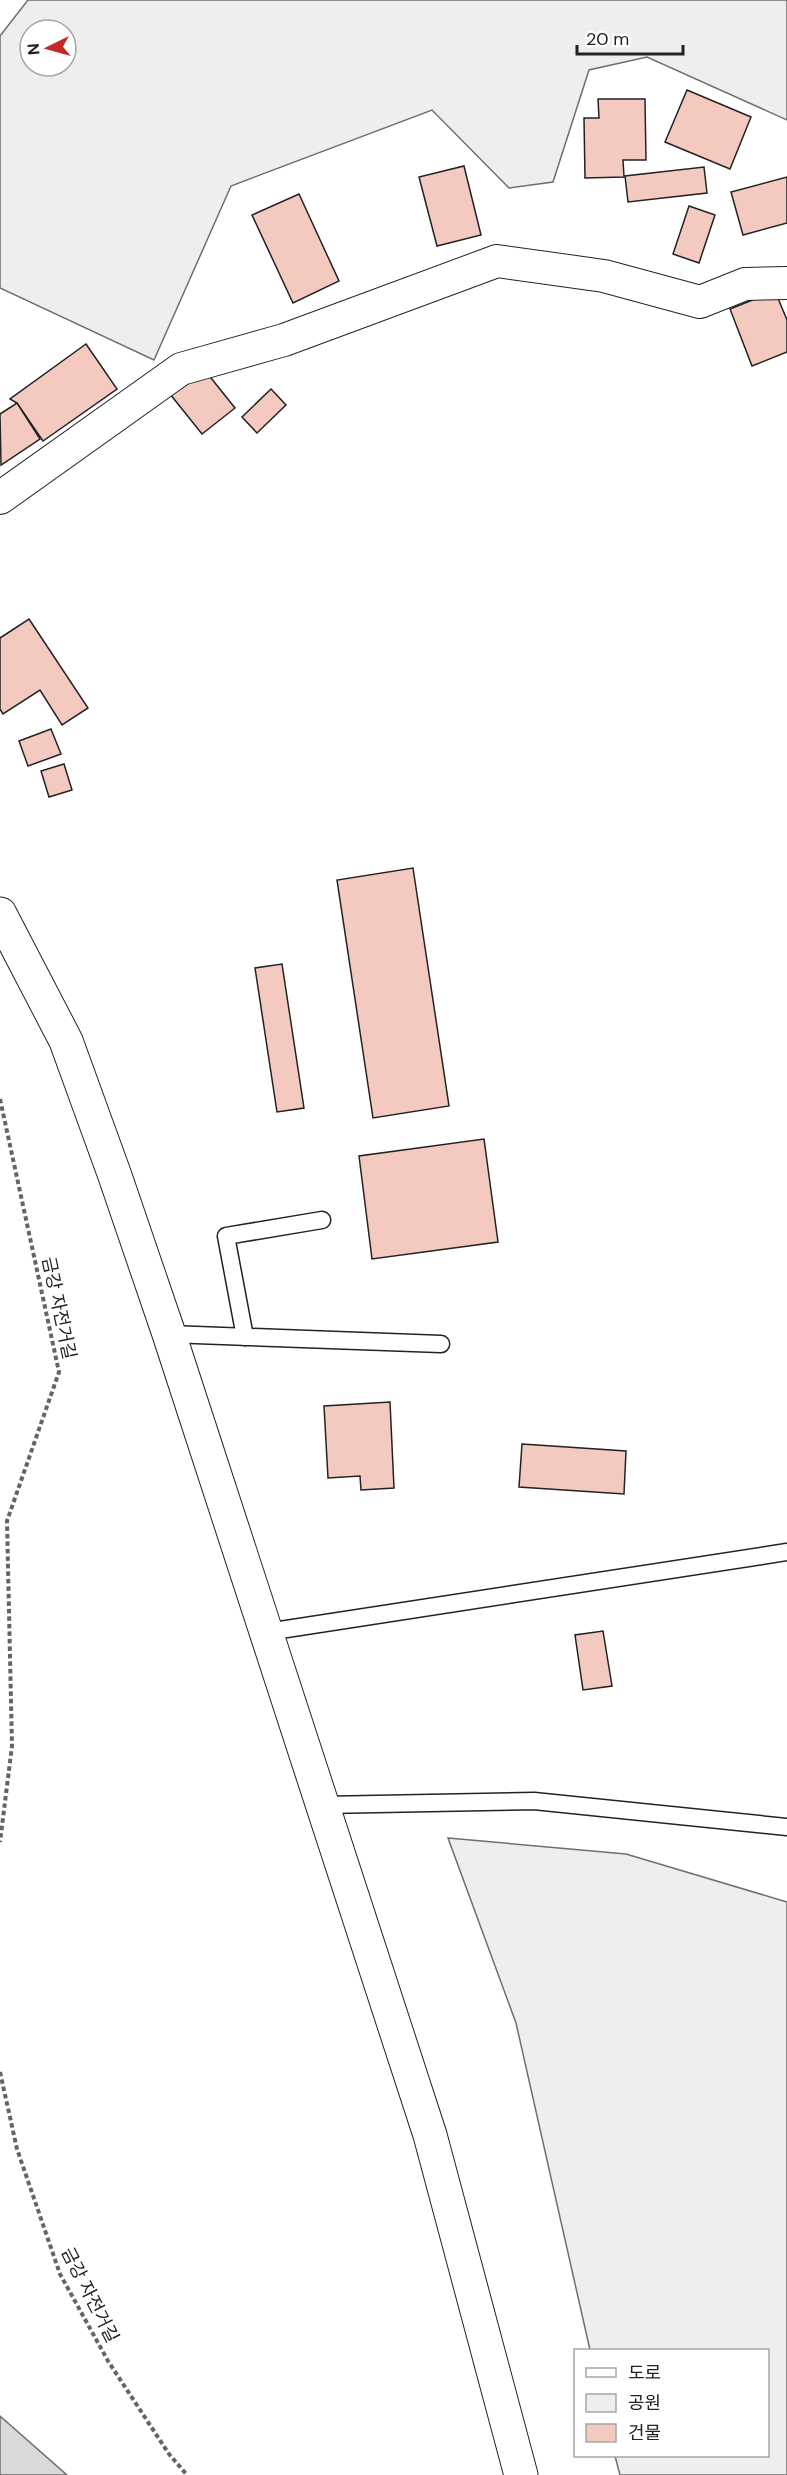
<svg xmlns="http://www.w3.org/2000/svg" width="787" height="2475" font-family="'DM Sans','Noto Sans KR',sans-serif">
  <rect width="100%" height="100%" fill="#fff"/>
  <!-- green -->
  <g fill="#eee" stroke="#6f6f6f" stroke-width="1.5" fill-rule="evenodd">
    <path d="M 28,0 L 787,0 L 787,120 L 647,57 L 589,70 L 553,182 L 509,188 L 432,110 L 231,186 L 154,360 L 0,288 L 0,36 ZM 30,30 L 66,30 L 66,66 L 30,66 Z"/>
    <polygon points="448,1838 626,1854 787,1902 787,2475 620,2475 615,2456 768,2456 768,2350 590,2350 516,2023"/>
  </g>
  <!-- water -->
  <polygon fill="#d9d9d9" stroke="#6f6f6f" stroke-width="1.5" points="0,2416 67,2475 0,2475"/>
  <!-- building -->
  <g fill="#f3c9c0" stroke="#222" stroke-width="1.5">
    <polygon points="687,90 751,117 730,169 665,142"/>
    <polygon points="598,99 645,99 646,160 623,160 624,177 585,178 584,118 599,118"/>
    <polygon points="464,166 481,235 437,246 419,177"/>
    <polygon points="704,167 707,193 628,202 625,176"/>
    <polygon points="787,177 787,223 743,235 731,192"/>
    <polygon points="299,194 339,281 293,303 252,215"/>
    <polygon points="689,206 715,215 699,263 673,254"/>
    <polygon points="775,291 787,320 787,352 752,366 730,309"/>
    <polygon points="86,344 117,389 43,441 17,403 10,399"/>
    <polygon points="203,368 235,408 202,434 170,394"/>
    <polygon points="271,389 286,405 257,433 242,417"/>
    <polygon points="17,403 40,439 1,465 0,414"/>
    <polygon points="29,619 88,708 62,725 40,690 3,714 0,709 0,638"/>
    <polygon points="51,729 61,754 28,766 19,741"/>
    <polygon points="64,764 72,790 49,797 41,771"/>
    <polygon points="413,868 449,1106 373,1118 337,880"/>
    <polygon points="282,964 304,1108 277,1112 255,968"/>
    <polygon points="484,1139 498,1242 372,1259 359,1156"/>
    <polygon points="390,1402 394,1488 361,1490 360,1476 328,1478 324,1406"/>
    <polygon points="522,1444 626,1451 624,1494 519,1487"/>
    <polygon points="603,1631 612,1686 583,1690 575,1635"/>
  </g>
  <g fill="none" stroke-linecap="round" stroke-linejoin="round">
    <!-- lane casing -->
    <g stroke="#222" stroke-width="19">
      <g id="lane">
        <polyline points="169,1334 441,1344"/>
        <polyline points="245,1337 226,1236 322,1220"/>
        <polyline points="267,1632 787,1552"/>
        <polyline points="323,1805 534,1801 787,1827"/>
      </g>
    </g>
    <!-- street casing -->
    <g stroke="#222" stroke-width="34">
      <polyline id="street" points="0,498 181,369 284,340 497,261 604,276 700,302 745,284 787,283"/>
    </g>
    <!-- secondary casing -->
    <g stroke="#222" stroke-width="35">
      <polyline id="secondary" points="0,914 66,1041 115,1176 169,1334 430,2135 521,2475"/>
    </g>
    <!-- path -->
    <g stroke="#646464" stroke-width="4" stroke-dasharray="4.5 3" stroke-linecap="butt">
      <polyline points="0,1099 59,1372 7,1521 12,1746 0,1842"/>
      <polyline points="0,2072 17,2149 60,2274 108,2361 169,2454 187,2475"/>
    </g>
    <!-- lane -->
    <use href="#lane" stroke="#fff" stroke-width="16"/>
    <!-- street -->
    <use href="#street" stroke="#fff" stroke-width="32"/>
    <!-- secondary -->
    <use href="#secondary" stroke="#fff" stroke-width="33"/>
  </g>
  <g text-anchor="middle" stroke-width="4.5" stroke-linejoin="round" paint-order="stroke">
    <!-- street labels -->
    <g font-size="18" fill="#222" stroke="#fff">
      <text transform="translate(59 1308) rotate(78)" y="6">금강 자전거길</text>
      <text transform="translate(90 2295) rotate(63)" y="6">금강 자전거길</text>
    </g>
  </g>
  <!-- legend -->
  <rect x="574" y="2349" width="195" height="108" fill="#ffffff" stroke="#a7a7a7" stroke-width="1.5"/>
  <rect x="586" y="2368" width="30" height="9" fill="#ffffff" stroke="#a7a7a7" stroke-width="1.5"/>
  <text x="628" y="2379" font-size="18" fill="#222222">도로</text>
  <rect x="586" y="2394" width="30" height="18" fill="#eeeeee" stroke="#a7a7a7" stroke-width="1.5"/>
  <text x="628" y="2409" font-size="18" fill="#222222">공원</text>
  <rect x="586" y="2424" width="30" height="18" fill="#f3c9c0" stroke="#a7a7a7" stroke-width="1.5"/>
  <text x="628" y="2439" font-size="18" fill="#222222">건물</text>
  <!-- north arrow -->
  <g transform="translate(48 48) rotate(265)"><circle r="28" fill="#ffffff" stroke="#a7a7a7" stroke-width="1.5"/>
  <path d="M0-4.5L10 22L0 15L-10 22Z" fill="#c62828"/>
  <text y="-9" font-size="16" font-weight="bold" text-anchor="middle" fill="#222222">N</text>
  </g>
  <!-- scale -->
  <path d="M577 45v9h106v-9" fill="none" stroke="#222222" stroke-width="3"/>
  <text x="586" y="45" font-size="18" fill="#222222" stroke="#ffffff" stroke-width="4.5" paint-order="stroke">20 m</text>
</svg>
